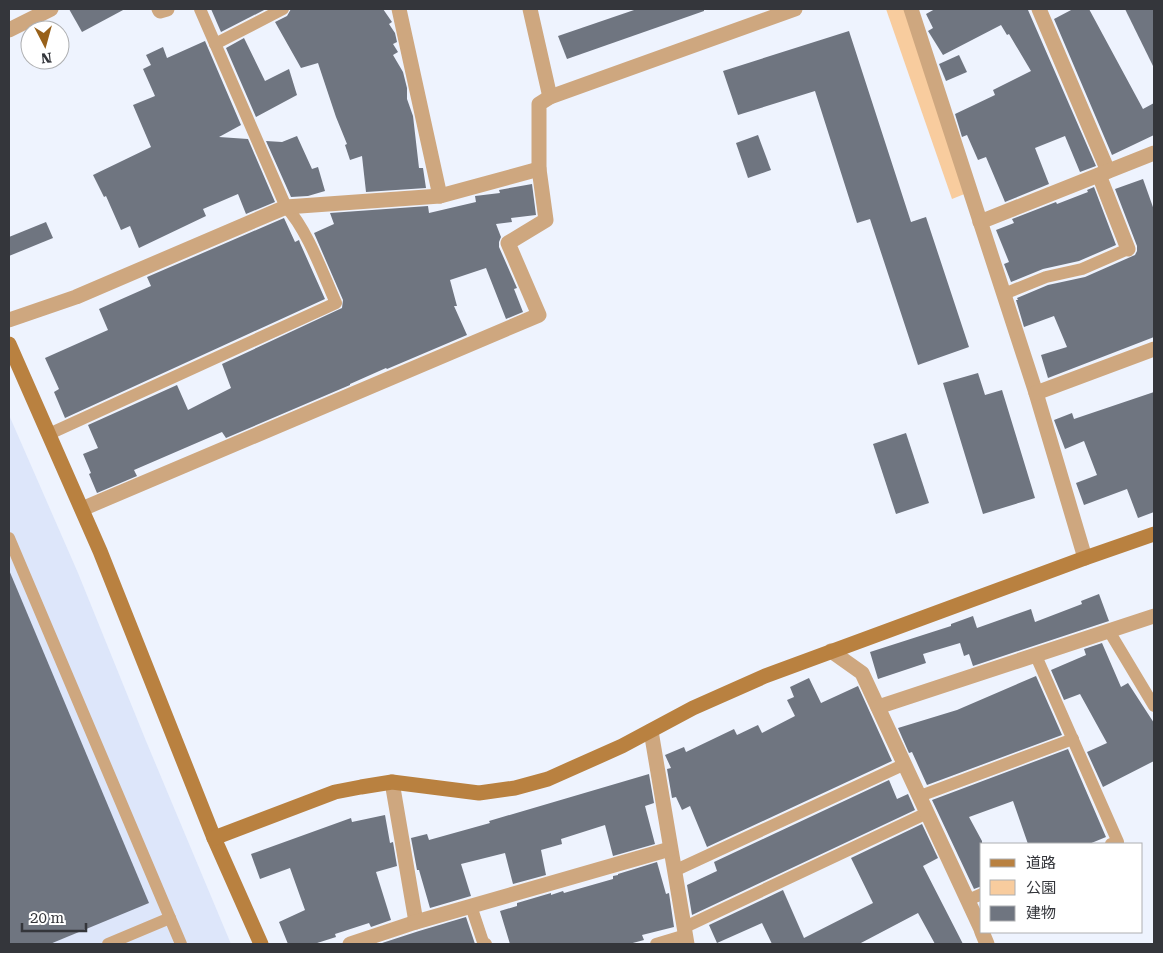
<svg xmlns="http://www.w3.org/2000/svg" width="1163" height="953" font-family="'Roboto Serif','Noto Sans JP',serif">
  <rect width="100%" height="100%" fill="#eef3fe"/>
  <!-- built -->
  <polygon fill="#dde6fa" points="9,415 78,573 146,741 231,944 9,944"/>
  <!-- green -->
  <polygon fill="#f8cc9e" points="886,9 906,9 967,193 952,199"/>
  <!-- building -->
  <g fill="#6f7580">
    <polygon points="69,9 125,9 82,32"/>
    <polygon points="211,9 266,9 221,32"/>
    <polygon points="291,9 383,9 392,22 389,24 395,33 397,42 393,44 398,52 393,55 403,72 407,88 407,99 413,116 419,168 423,168 426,188 366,192 362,156 350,160 345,145 347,144 336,117 318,63 301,68 275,22 287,16"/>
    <polygon points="637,9 704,9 704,11 567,59 558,36"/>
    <polygon points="935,9 1030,9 1028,10 1096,166 1080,172 1065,136 1035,148 1049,184 1005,202 986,157 978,160 967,135 962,137 955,114 995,95 993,90 1031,71 1009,34 1007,35 1001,25 943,55 928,31 933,28 926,14"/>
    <polygon points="1073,9 1089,9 1143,109 1154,103 1154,135 1112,155 1054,19"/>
    <polygon points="1125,9 1154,9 1154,68"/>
    <polygon points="849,31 911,222 926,217 969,347 918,365 870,219 857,223 815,91 738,115 723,71"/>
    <polygon points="244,38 265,81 289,69 297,95 256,117 226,48"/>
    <polygon points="205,41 241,125 219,137 248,139 275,202 246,214 238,194 203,209 206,216 139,248 130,226 121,230 106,196 104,197 93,175 151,147 133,105 155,96 143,69 151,65 146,55 163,47 167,58"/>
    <polygon points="959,55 967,72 946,81 939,64"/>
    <polygon points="758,135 771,170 748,178 736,143"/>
    <polygon points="297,136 312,169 318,167 325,191 308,196 291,197 266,141 282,142"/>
    <polygon points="1143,179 1154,210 1154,337 1048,378 1041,355 1067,347 1054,316 1024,327 1016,300 1018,300 1017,298 1048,285 1085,277 1135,255 1137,251 1137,246 1115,189"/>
    <polygon points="532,184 536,215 511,218 512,222 496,224 501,237 499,242 499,247 517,288 514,289 523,312 506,319 486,268 450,280 457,306 454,306 467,335 387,369 386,368 350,384 350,385 226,438 222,432 134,470 137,476 97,493 89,474 91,473 83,454 98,448 88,425 177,385 188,410 231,388 222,364 342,308 343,300 314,233 334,224 330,213 428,206 429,213 476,202 475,196 500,193 499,190"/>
    <polygon points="1094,187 1116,245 1079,261 1043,269 1011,282 1004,264 1009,262 996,230 1014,223 1012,219 1056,202 1057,204 1088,192 1087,190"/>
    <polygon points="284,218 295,242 299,240 300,243 325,299 65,418 54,392 59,389 45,358 108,330 99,309 151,286 147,277"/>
    <polygon points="46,222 53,238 9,256 9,237"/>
    <polygon points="978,373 985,395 1002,390 1035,498 983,514 943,383"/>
    <polygon points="1154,392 1154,512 1138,518 1127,489 1084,505 1076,483 1097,475 1084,441 1065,449 1054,420 1072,413 1074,419"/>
    <polygon points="906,433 929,503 896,514 873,444"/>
    <polygon points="9,570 149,903 50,944 9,944"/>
    <polygon points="1099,594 1109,621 973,666 969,654 964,656 960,643 923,654 926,663 878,679 870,652 951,626 951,624 973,616 977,628 1031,609 1035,622 1082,604 1081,601"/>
    <polygon points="1102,643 1121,687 1128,683 1154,723 1154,761 1103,787 1087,752 1107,743 1080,694 1064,700 1051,670 1086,655 1084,649"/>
    <polygon points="1036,676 1062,735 927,785 912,752 909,753 898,728 957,710"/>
    <polygon points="809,678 821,703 858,686 892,761 707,847 690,806 682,810 676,797 672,798 667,769 671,768 665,755 684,747 686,752 734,729 737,735 758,725 762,733 795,716 787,700 794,697 790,687"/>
    <polygon points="1068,749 1106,837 1089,844 1028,844 1013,801 969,817 982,841 982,886 974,889 932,800"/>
    <polygon points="649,774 654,803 645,806 655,844 613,856 605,825 561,839 562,844 541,850 546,875 513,884 505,853 461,864 471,896 430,908 419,870 417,870 411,838 427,834 429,840 490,823 489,821"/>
    <polygon points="889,780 897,799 908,794 915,810 692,915 687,885 717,871 714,862"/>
    <polygon points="385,815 390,843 393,842 397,866 376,872 391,920 371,927 369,923 335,934 336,937 314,944 288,944 279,922 305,910 290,868 260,879 251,854 351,818 352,822"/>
    <polygon points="922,824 938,858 923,866 963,944 935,944 918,913 859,944 772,944 762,923 717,943 709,925 783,890 804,938 873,903 851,858"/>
    <polygon points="657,862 666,894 669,893 674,927 642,935 644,940 629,944 510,944 500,911 517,906 517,903 551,893 551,895 563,891 564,893 613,879 613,876 618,875 618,874"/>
    <polygon points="466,917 475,944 379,944 419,931"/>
  </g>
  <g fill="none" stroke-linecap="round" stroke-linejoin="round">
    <!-- lane -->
    <g stroke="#cea77f" stroke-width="12">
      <polyline points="215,44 283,9"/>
      <polyline points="1004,294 1046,277 1082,269 1128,249"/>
      <path d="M 49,434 L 336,303 C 323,274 307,229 286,207 L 200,9"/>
      <polyline points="9,538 181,944"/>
      <polyline points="1109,631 1154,706"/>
      <polyline points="1036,656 1118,842 1111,844"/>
      <polyline points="920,796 1073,739"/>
      <polyline points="674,871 905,764"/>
      <polyline points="968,900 982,894"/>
      <polyline points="471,906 483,942 486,944"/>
      <polyline points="685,927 927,813"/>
      <polyline points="108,944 170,918"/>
      <polyline points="656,944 686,935"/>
    </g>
    <!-- street -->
    <g stroke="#cea77f" stroke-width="15">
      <polyline points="159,9 160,11 167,9"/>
      <polyline points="399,9 440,196"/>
      <polyline points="530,9 550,97"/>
      <polyline points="911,9 1036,393 1085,558"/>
      <polyline points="1039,9 1108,171"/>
      <polyline points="9,30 51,9"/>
      <polyline points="1099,175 1128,249"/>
      <polyline points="980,222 1154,153"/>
      <polyline points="9,320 76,297 286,207 440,196 539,169"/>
      <polyline points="1036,393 1154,349"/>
      <polyline points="82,509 539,315 508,243 546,220 539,169 539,104 550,97 795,9"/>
      <polyline points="831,651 862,673 982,931"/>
      <polyline points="878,707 1154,616"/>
      <polyline points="651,731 687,944"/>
      <polyline points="392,782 416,922"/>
      <polyline points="982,932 987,944"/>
      <polyline points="350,944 416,922 670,849"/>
    </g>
    <!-- secondary -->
    <g stroke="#b98140" stroke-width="15">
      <polyline points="9,344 100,551 214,838 261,944"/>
      <polyline points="214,838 335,792 361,787 392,782 479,793 515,788 548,779 622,746 693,708 765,676 1085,558 1154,534"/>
    </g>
  </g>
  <!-- border -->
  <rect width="1163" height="953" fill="none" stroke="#34363b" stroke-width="20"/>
  <!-- legend -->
  <rect x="980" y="843" width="162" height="90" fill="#ffffff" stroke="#aeafb1"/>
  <rect x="990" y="859" width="25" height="8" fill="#b98140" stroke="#aeafb1"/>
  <text x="1026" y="868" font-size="15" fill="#34363b">道路</text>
  <rect x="990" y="880" width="25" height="15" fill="#f8cc9e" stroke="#aeafb1"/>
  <text x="1026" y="893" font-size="15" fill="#34363b">公園</text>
  <rect x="990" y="906" width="25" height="15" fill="#6f7580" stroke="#aeafb1"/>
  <text x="1026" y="918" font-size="15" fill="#34363b">建物</text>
  <!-- north arrow -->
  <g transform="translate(45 45) rotate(174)"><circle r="24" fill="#ffffff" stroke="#aeafb1"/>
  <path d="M0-4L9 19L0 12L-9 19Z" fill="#98611a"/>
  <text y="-8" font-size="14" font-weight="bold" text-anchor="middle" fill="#34363b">N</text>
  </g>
  <!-- scale -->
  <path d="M22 923v8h64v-8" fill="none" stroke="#34363b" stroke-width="2.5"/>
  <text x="30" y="923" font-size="15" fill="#34363b" stroke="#ffffff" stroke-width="4" paint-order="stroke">20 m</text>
</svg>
